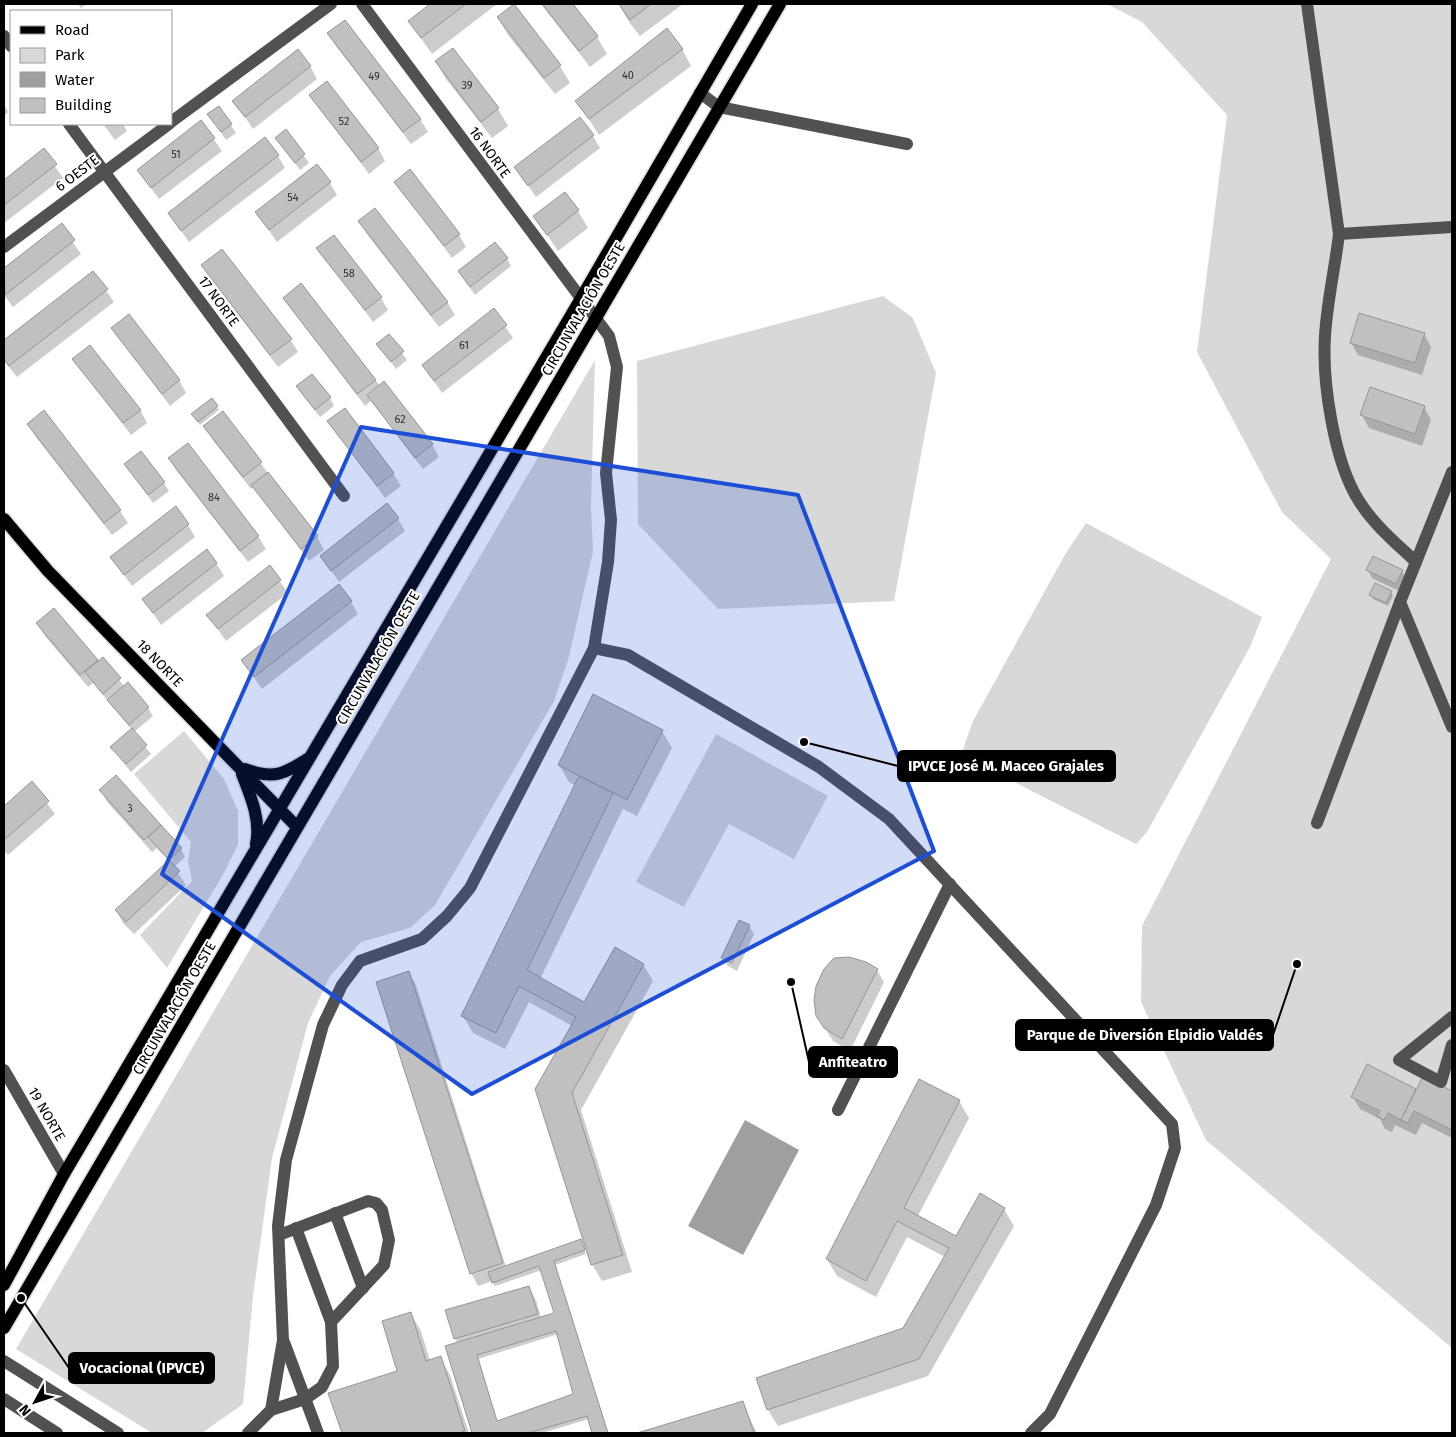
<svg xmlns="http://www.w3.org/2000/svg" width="1456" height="1437" font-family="'Fira Sans',sans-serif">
  <rect width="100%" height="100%" fill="#fff"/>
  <!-- green -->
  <g fill="#d8d8d8">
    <polygon points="1107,4 1452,4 1452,1348 1206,1140 1141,1002 1142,926 1331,559 1282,512 1197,352 1227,115 1142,22"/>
    <polygon points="883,296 913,318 936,373 894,601 718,609 638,524 637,361"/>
    <polygon points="595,360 591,506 593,552 568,660 554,701 435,905 410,928 361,942 330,976 308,1023 272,1158 253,1296 243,1404 202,1433 152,1433 16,1349"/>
    <polygon points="1086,523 1262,617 1250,647 1147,832 1136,844 961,755 973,721 1066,553"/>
    <polygon points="184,731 224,779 238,811 238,844 224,873 167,968 140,935 192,881 188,861 191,842 134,774"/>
    <polygon points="716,734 828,796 794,859 729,824 684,907 636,882"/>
  </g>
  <!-- water -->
  <polygon fill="#9f9f9f" points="745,1120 799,1150 743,1255 688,1226"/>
  <!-- shadow -->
  <g fill="#0003" fill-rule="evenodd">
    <polygon points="78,4 87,4 81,8"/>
    <polygon points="432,4 497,4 432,54 409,21"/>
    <polygon points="541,4 571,4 597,37 607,54 590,67"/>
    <polygon points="621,4 683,4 640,36 629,22 619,5"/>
    <polygon points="514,6 560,66 570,83 555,94 508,35 498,18"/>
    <polygon points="328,34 420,119 428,132 411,144 336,46"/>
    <polygon points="452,49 498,109 508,126 492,138 446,79 436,62"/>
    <polygon points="682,49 691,66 599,135 577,101"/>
    <polygon points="310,66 317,79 253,129 234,101"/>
    <polygon points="311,96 378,148 385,161 369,174"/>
    <polygon points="4,104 8,112 4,116"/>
    <polygon points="219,107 236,133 226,140 214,122"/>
    <polygon points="201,121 222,151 159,199 138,170"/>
    <polygon points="103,124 123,124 127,131 115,140"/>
    <polygon points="286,131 309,163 300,170 282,146"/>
    <polygon points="593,136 600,148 536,197 516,168"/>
    <polygon points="44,150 63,178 4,223 4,182"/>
    <polygon points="278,156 285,168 189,242 169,214"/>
    <polygon points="396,182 459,235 466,247 452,258"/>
    <polygon points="330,183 337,195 277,242 256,212"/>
    <polygon points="578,211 588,228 558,251 535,217"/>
    <polygon points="360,221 447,302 455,315 439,327 367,234"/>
    <polygon points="61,225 81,254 13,307 4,295 4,270"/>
    <polygon points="318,248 381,298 388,310 373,322"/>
    <polygon points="507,258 511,266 475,295 459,272"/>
    <polygon points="202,266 290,339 298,352 278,367"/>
    <polygon points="93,272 114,302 17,377 4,361 4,342"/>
    <polygon points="284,298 375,380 432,444 439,457 423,469 371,401 365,406"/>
    <polygon points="494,310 513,338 442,393 423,365"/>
    <polygon points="113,329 179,380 186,393 170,406"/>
    <polygon points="1424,334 1431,347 1422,375 1358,355 1351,343"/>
    <polygon points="389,335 407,360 396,369 378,344"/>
    <polygon points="74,359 140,410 147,423 131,435"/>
    <polygon points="303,394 330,398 334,406 320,417"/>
    <polygon points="211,399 219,410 200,425 195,418"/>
    <polygon points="1424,407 1431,420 1422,446 1369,428 1362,415"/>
    <polygon points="44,412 120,511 128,523 112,535 36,437 29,424"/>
    <polygon points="222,413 317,537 324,550 309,561 253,487 251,489 212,439 205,427"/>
    <polygon points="329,421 393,473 401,486 385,498"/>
    <polygon points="169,458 258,536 266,549 248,562 177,471"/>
    <polygon points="126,465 164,483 169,491 153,503"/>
    <polygon points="398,519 405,531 339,582 321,556"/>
    <polygon points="188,525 195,537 132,586 112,558"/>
    <polygon points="216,563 224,576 161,625 144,600"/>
    <polygon points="270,567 288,593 226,641 208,615"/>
    <polygon points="1368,570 1402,571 1406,579 1401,592 1372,578"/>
    <polygon points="1391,592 1393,596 1388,606 1373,599 1371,595"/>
    <polygon points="351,602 358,614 262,689 242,660"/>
    <polygon points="37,623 98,662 102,658 124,686 128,684 148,708 153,716 134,732 151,754 131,772 112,748 132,730 93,683 88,687 45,636"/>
    <polygon points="662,731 672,748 637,816 623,809 540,979 585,1003 643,964 653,981 581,1110 632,1272 602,1281 592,1264 537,1089 572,1026 529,1002 505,1049 473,1033 463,1016 576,786 569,782 559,765"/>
    <polygon points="116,777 181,849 185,857 174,867 186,885 134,934 123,923 116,910 169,861 157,848 152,852 108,803 101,790"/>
    <polygon points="32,783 55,814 8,855 4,851 4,807"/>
    <polygon points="749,926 754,934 737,971 728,966 723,958"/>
    <polygon points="877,970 884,982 850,1051 833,1041 817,1016"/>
    <path d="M 409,973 L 416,985 L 506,1267 L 582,1244 L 586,1254 L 555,1265 L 608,1433 L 594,1433 L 589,1419 L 542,1433 L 473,1433 L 446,1347 L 458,1343 L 455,1338 L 529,1287 L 536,1300 L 541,1318 L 556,1314 L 542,1270 L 495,1286 L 492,1281 L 478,1286 L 471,1273 ZM 558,1334 L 575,1395 L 497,1422 L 478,1359 Z"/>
    <polygon points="1368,1066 1417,1091 1423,1078 1452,1092 1452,1138 1422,1123 1416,1135 1395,1125 1392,1132 1385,1129 1380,1119 1360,1109 1353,1097"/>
    <polygon points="959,1101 969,1118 918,1216 956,1237 1004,1209 1014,1226 928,1376 778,1426 768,1410 904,1329 945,1257 907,1237 876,1297 837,1276 827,1259"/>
    <polygon points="411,1314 421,1331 430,1361 440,1358 450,1375 469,1433 343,1433 330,1393 398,1371"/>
    <polygon points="742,1403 757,1433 642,1433"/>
  </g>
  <!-- building -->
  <g fill="#c0c0c0" stroke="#959595" fill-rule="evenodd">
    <polygon points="430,4 466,4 421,38 408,21"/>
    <polygon points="514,4 561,65 544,78 497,17"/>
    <polygon points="542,4 573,4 598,36 579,51"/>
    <polygon points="619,4 651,4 630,20"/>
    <polygon points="345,20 421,119 403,132 327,33"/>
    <polygon points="667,28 683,49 589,119 575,101"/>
    <polygon points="453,48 499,108 481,122 435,61"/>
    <polygon points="298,49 311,66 245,117 232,101"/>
    <polygon points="327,81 379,148 361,162 309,95"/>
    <polygon points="219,106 232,124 221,132 207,114"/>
    <polygon points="580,117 594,135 528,186 514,167"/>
    <polygon points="201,120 215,138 151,188 137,170"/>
    <polygon points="286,129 305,154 295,163 275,138"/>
    <polygon points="265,137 279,155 181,231 168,213"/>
    <polygon points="44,148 57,164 4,205 4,180"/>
    <polygon points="317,164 331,182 269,230 255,212"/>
    <polygon points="410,169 460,234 444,246 394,182"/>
    <polygon points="565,192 579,210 547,235 533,216"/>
    <polygon points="375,208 448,302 431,315 358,221"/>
    <polygon points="62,223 75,240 5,295 4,268"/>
    <polygon points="334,235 382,297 365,310 316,248"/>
    <polygon points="495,242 508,258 470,287 458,271"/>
    <polygon points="222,249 292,339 270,355 201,265"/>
    <polygon points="93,271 108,289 9,366 4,359 4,340"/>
    <polygon points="301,283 376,380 357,394 283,298"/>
    <polygon points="494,308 507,325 434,381 422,365"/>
    <polygon points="1359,313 1425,333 1415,363 1350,343"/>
    <polygon points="129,314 180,380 162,394 111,328"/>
    <polygon points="389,334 404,351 391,362 376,344"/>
    <polygon points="90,345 141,410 123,423 72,359"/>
    <polygon points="312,374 331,397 315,410 296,386"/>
    <polygon points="384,381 433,444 415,458 367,395"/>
    <polygon points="1370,387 1425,406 1415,434 1360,415"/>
    <polygon points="212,398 218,406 198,422 191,414"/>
    <polygon points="345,408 394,473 377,486 327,421"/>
    <polygon points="44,410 121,510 104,523 27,424"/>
    <polygon points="223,411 262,462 243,477 203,426"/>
    <polygon points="188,443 259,536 240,551 168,458"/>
    <polygon points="141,451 165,482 148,495 124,464"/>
    <polygon points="268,472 318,536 301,549 251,485"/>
    <polygon points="387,503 399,518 331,571 320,556"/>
    <polygon points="176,506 189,524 124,575 110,557"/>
    <polygon points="207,549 217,563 153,613 142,599"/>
    <polygon points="1373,556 1403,570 1396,584 1366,570"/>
    <polygon points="270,565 281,580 218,629 206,615"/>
    <polygon points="1375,583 1392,591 1386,603 1369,595"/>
    <polygon points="339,584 352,601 254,677 241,660"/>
    <polygon points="54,608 98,660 80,675 36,623"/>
    <polygon points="103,657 121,678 103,694 85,672"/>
    <polygon points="128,682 149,707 129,725 107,700"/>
    <polygon points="593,694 663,730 627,800 558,765"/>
    <polygon points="132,728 147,745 126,764 110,747"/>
    <polygon points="116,775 161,825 144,840 99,790"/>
    <polygon points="579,776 613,793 527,970 584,1002 615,947 644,964 572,1093 623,1255 591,1265 535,1089 576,1017 519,986 496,1033 461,1016"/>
    <polygon points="32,781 49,801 4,840 4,806"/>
    <polygon points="161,825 182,848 169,860 148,837"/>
    <polygon points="169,860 180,871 126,922 115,910"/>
    <polygon points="739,920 750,925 732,963 721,958"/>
    <polygon points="849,957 866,962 878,969 842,1039 824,1028 816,1016 814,1000 816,986 824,969 834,958"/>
    <polygon points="409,971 503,1263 470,1274 376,982"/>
    <polygon points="1367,1064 1416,1089 1401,1120 1388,1113 1384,1120 1377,1116 1380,1111 1351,1097"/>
    <polygon points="1423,1076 1452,1091 1452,1130 1414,1111 1408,1123 1401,1120"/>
    <polygon points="919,1079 960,1100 904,1208 956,1236 980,1193 1005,1208 919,1359 767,1410 756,1378 903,1328 949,1248 897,1221 866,1281 826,1259"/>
    <path d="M 581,1239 L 585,1250 L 554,1261 L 608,1433 L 592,1433 L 587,1416 L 528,1433 L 472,1433 L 445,1346 L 554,1313 L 539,1266 L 492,1283 L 488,1272 ZM 556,1331 L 573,1394 L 497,1421 L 477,1355 Z"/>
    <polygon points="529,1286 538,1314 454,1339 445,1310"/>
    <polygon points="411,1312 426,1361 441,1356 465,1431 459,1433 342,1433 328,1393 397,1371 382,1321"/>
    <polygon points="743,1401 754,1433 637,1433"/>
  </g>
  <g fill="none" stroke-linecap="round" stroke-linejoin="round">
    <!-- major casing -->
    <g stroke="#dbdbdb" stroke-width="15">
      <g id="major">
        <polyline points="4,519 48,571 297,827"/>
        <path d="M 245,769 C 274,780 284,774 309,758"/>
        <path d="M 242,774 C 251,797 261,820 256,844"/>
        <polyline points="4,1285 64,1174 580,300 752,4"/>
        <polyline points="4,1328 780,4"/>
      </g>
    </g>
    <!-- minor -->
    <g stroke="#515151" stroke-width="12">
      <polyline points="1307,4 1339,234 1452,227"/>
      <polyline points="4,36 11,46"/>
      <polyline points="700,93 719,107 907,144"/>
      <polyline points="171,122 331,4"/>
      <polyline points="69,124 344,496"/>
      <path d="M 1339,234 C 1335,268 1327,302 1325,336 C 1322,382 1334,462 1359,501 C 1374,525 1396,543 1416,562"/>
      <polyline points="4,247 169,124"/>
      <polyline points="1452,472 1400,602 1452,727"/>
      <polyline points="594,648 628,655 819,767 889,819 1172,1124 1175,1148 1156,1205 1050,1414 1031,1433"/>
      <polyline points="1317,823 1400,602"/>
      <polyline points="1452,1017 1399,1060 1441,1082 1452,1045"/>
      <polyline points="4,1070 64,1174"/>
      <polyline points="838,1110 950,884"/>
      <polyline points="335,1213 363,1288"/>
      <polyline points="296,1228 331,1322"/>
      <polyline points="284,1342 318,1433"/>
      <polyline points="4,1361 118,1433"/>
      <polyline points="4,1399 57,1433"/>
      <polyline points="271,1410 283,1340 278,1226 286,1160 323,1025 342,985 360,961 422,939 447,916 470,888 594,648 608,562 611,520 606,473 617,367 609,336 362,4"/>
      <polyline points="248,1433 271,1410 305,1399 322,1387 333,1366 331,1322 384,1265 389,1240 382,1210 376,1203 368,1201 279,1235"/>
    </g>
    <!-- major -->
    <use href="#major" stroke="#000" stroke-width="12"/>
  </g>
  <!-- marked area -->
  <path fill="#1d4ed8" fill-opacity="0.2" stroke="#1d4ed8" stroke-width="4" stroke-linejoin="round" d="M 361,427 L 798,495 L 934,851 L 472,1094 L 162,874 Z"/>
  <g text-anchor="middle" stroke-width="4" stroke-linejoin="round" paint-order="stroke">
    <!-- number labels -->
    <g font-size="11" fill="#303030">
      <text x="628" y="79">40</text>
      <text x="374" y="80">49</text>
      <text x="467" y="89">39</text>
      <text x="344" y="125">52</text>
      <text x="176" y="158">51</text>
      <text x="293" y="201">54</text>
      <text x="349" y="277">58</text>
      <text x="464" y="349">61</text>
      <text x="400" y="423">62</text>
      <text x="214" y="501">84</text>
      <text x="130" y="812">3</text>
    </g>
    <!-- street labels -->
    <g font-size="14" fill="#000" stroke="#fff">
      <text transform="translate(490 152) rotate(54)" y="5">16 NORTE</text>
      <text transform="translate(77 173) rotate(-37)" y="5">6 OESTE</text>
      <text transform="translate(219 301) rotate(54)" y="5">17 NORTE</text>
      <text transform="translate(583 309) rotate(-60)" y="5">CIRCUNVALACIÓN OESTE</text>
      <text transform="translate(378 658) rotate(-60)" y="5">CIRCUNVALACIÓN OESTE</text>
      <text transform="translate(160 663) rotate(46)" y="5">18 NORTE</text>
      <text transform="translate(174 1008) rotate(-60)" y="5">CIRCUNVALACIÓN OESTE</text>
      <text transform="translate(47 1114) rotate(60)" y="5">19 NORTE</text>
    </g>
  </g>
  <!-- callouts -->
  <path fill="none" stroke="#000" stroke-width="2" d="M804 742L898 766M1297 964L1273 1035M791 982L809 1062M21 1298L69 1368"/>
  <g fill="#000" stroke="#fff" stroke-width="2">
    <circle cx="804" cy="742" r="5"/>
    <circle cx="1297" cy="964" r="5"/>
    <circle cx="791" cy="982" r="5"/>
    <circle cx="21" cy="1298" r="5"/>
  </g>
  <g fill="#000" stroke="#000" stroke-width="2">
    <rect x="898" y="751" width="217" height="30" rx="5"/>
    <rect x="1016" y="1020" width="257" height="30" rx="5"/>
    <rect x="809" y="1047" width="88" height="30" rx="5"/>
    <rect x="69" y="1353" width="145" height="30" rx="5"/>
  </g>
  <g font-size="15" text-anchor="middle" font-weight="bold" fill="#fff">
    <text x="1006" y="771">IPVCE José M. Maceo Grajales</text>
    <text x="1145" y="1040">Parque de Diversión Elpidio Valdés</text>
    <text x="853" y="1067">Anfiteatro</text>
    <text x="142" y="1373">Vocacional (IPVCE)</text>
  </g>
  <!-- border -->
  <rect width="1456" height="1437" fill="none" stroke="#000000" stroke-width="10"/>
  <!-- legend -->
  <rect x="10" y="10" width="162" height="115" fill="#ffffff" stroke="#999999"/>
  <rect x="20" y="26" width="25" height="8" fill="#000000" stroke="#999999"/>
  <text x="55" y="35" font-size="15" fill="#000000">Road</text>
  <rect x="20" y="48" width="25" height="15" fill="#d8d8d8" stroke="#999999"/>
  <text x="55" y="60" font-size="15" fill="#000000">Park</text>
  <rect x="20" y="72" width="25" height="15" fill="#9f9f9f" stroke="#999999"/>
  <text x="55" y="85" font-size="15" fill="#000000">Water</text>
  <rect x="20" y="98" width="25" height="15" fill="#c0c0c0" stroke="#999999"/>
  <text x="55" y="110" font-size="15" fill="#000000">Building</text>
  <!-- north arrow -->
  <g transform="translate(35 1402) rotate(230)" stroke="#ffffff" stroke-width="4" paint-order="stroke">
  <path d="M0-4L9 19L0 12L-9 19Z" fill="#000000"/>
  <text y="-8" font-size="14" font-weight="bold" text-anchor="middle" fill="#000000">N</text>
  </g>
</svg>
